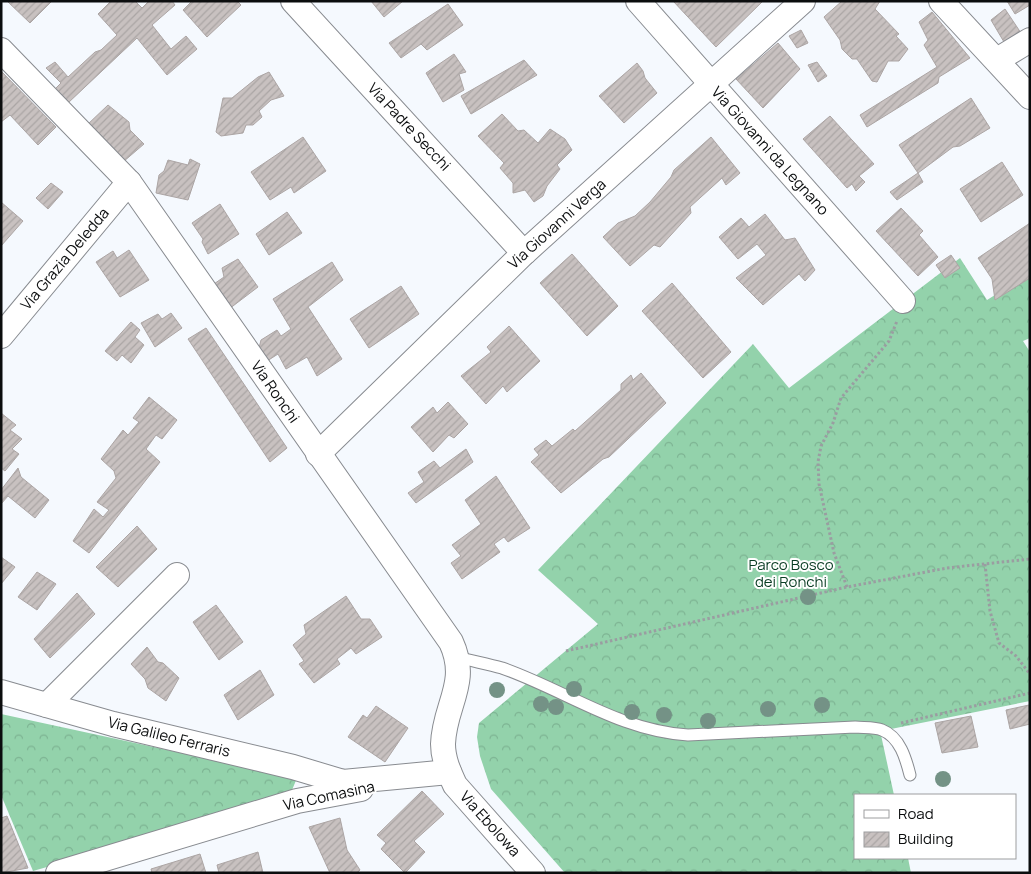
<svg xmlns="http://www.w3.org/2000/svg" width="1031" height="874" font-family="Manrope,sans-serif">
  <defs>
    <pattern id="forest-crowns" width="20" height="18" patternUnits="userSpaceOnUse" patternTransform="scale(1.25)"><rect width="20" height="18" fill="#93d2ab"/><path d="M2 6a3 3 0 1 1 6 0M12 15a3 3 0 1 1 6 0" fill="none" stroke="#7db392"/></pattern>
    <pattern id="building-hatch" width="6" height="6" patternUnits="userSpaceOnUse" patternTransform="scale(1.25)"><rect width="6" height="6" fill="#c8c1c0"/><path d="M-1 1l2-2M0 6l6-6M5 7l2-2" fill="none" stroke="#aaa5a4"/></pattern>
  </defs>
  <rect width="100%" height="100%" fill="#f5f9fe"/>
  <!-- forest -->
  <g fill="url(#forest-crowns)">
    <polygon points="960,258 987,300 1030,273 1030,338 1023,341 1030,352 1030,701 891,729 881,735 894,795 855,795 855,858 908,858 911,873 565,873 491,789 480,756 477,737 479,723 598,624 538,570 753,344 789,388"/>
    <polygon points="1,714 297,778 292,790 117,847 33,871 1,795"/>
  </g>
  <!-- building -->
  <g fill="url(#building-hatch)" stroke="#aca5a4">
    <polygon points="7,1 52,1 30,23"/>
    <polygon points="111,1 135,1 142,8 149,1 172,1 175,5 152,25 171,49 186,36 197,49 167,75 137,38 68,103 54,90 61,83 46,68 55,62 68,77 95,52 101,50 117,35 98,14"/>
    <polygon points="192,1 237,1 241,5 207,37 183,10"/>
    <polygon points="371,1 403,1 384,17"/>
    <polygon points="673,1 763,1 716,47"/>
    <polygon points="842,1 880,1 875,9 899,34 896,36 908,49 899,61 888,61 877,82 872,81 857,59 852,59 842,49 840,40 824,17"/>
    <polygon points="1007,1 1030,1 1030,5 1015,14"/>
    <polygon points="448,4 463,25 427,50 421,44 401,58 389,43"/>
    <polygon points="1005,9 1021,33 1004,42 991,20"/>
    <polygon points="932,12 970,58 939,77 938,83 867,127 860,115 937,67 924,45 928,40 919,22"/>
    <polygon points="801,30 808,43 797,48 789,36"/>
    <polygon points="778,43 800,69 763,108 736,79"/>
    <polygon points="454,54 466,72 459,74 464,90 443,102 426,73"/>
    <polygon points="524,60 537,75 471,114 461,96"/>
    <polygon points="817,62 827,76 818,82 808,65"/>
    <polygon points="637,63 643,71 645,78 657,93 624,123 599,96"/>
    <polygon points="1,71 56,127 38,145 10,115 1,122"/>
    <polygon points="269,72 284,96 271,100 259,111 262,117 253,125 246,125 243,133 221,136 216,132 223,98 232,98 258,77"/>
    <polygon points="971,98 990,128 960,146 953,147 918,173 899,145"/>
    <polygon points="108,105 129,122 130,130 144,144 123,162 87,125"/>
    <polygon points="502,114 518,131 524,130 538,143 550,129 565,139 572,150 557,165 560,169 547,186 543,196 534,202 525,190 513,193 513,183 500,168 504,163 478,136"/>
    <polygon points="830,116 874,164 859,176 865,182 856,191 852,184 847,188 803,139"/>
    <polygon points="303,137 326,171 294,193 291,187 270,200 251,172"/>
    <polygon points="711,137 740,173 726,185 722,178 690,207 691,213 660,247 654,245 630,266 603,237 618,223 635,216 650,202 671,177 674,170"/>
    <polygon points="190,159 200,164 188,200 156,193 159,175 164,171 168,160 188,165"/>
    <polygon points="1002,162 1023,195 981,222 960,189"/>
    <polygon points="918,173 923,182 897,200 890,192"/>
    <polygon points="51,183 63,192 48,209 36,198"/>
    <polygon points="1,202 23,221 1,246"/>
    <polygon points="220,204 239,234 208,254 202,242 203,239 192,223"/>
    <polygon points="901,208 923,231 919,235 938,257 918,276 876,231"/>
    <polygon points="287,212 302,233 269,255 256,234"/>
    <polygon points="765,214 785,240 795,238 815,270 805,281 799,274 763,305 736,278 766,255 757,244 738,259 719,237 741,218 749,227"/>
    <polygon points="1030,223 1030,278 995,300 992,279 978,258"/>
    <polygon points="129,250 149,280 120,297 96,262 113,251 117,258"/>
    <polygon points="572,254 618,306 587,336 540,283"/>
    <polygon points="951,255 960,268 945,278 936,265"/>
    <polygon points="238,259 258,287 229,309 211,286 224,277 222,268"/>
    <polygon points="332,262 343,280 308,307 342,359 317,376 307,357 286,369 278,354 264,363 258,352 261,340 277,330 281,336 291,329 273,299"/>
    <polygon points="672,283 731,352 703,378 642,311"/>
    <polygon points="401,286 419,314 369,348 350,319"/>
    <polygon points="171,313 182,328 155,347 141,323 158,314 162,319"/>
    <polygon points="131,322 140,330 135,337 144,345 131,363 122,355 117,361 105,351"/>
    <polygon points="509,326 540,361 507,392 503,386 486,404 461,376 491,352 487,347"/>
    <polygon points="206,328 287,448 270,462 188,339"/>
    <polygon points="641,373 666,403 609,457 603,459 561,493 531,462 539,455 534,449 546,440 552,446 573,429 575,431 621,390 621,384 631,375 633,380"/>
    <polygon points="149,397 177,420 162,439 156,435 146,449 160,462 89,553 73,541 94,509 103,517 109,510 97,502 116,478 114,471 101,459 123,430 128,435 139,422 133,418"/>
    <polygon points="448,402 468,424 454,438 449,435 433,452 411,427 433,407 437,413"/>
    <polygon points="1,413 16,425 10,430 22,439 12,449 19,454 5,471 1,468"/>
    <polygon points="466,449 473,462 416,503 408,493 424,482 418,472 434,461 440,468"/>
    <polygon points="18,468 21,477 49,500 35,518 8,496 1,504 1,490"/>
    <polygon points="496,476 530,528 508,542 504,537 494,544 500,552 462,579 451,563 461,556 452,545 481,524 465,500"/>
    <polygon points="137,526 157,549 118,587 96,567"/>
    <polygon points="1,557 15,567 1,584"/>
    <polygon points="37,572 56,584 37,610 18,597"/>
    <polygon points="77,593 95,614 50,658 34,639"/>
    <polygon points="346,596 361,619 370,619 382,637 356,654 351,648 337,659 340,664 314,683 299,664 304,661 293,645 306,634 304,625"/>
    <polygon points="216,605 243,642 219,660 193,622"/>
    <polygon points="147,647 158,662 163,663 179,678 166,701 148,688 145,679 131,664"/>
    <polygon points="260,670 274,695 238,720 224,695"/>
    <polygon points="1029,705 1030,724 1010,729 1006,710"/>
    <polygon points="376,706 408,728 385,762 348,737 363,715 367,718"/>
    <polygon points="971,716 978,747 942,753 935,723"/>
    <polygon points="422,791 444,814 414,841 425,852 405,873 381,849 386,843 377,835"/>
    <polygon points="7,816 28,868 1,873 1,818"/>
    <polygon points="340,818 347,850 360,870 357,873 330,873 309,827"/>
    <polygon points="258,852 263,873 219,873 217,865"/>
    <polygon points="200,854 206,873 152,873 151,869"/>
  </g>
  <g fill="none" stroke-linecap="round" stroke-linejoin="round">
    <!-- lane casing -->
    <g stroke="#888b90" stroke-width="13">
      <path id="lane" d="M 457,657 C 472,661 488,664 502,668 C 565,690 620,731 688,735 L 855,727 C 863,728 874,727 882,730 C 900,737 906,759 910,775"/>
    </g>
    <!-- street casing -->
    <g stroke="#888b90" stroke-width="26">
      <g id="street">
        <polyline points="293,1 524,253"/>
        <polyline points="638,1 903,301"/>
        <polyline points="941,1 1030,97"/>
        <path d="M 1,50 L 129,182 L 451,642 C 470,683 444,705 443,744 C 443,759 449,772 455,785 L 533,873"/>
        <polyline points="997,60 1030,40"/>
        <polyline points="1,336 129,182"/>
        <polyline points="318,454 524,253 803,1"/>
        <polyline points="1,692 113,724 293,767 343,782 449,772"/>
        <polyline points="47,705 177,575"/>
        <polyline points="58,873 297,801 361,789"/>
      </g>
    </g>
    <!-- path -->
    <g stroke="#9a9da1" stroke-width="3" stroke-dasharray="2.5 2.5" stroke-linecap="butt">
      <polyline points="985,564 990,611 999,643 1016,656 1030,674"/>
      <polyline points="847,587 834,553 819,484 818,462 821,446 833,423 841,398 889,341 897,321"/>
      <polyline points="566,651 847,587 947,568 1030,559"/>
      <polyline points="901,723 1030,693"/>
    </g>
    <!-- lane -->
    <use href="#lane" stroke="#fff" stroke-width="11"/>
    <!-- street -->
    <use href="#street" stroke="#fff" stroke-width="24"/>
  </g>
  <!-- trees -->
  <g fill="#749286">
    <circle cx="808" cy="597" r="8"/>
    <circle cx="574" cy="689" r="8"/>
    <circle cx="497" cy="690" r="8"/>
    <circle cx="541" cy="704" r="8"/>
    <circle cx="822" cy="705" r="8"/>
    <circle cx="556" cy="707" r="8"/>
    <circle cx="768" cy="709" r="8"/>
    <circle cx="632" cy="712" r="8"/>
    <circle cx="664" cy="715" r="8"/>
    <circle cx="708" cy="721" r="8"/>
    <circle cx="943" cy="779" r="8"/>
  </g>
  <g text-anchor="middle" stroke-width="4" stroke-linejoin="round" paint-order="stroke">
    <!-- street labels -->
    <g font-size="15" fill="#0b0d0e" stroke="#fff">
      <text transform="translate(409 127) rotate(47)" y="5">Via Padre Secchi</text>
      <text transform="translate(770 151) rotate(48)" y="5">Via Giovanni da Legnano</text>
      <text transform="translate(557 224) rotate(-42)" y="5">Via Giovanni Verga</text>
      <text transform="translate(65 259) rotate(-50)" y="5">Via Grazia Deledda</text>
      <text transform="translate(275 392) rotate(55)" y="5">Via Ronchi</text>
      <text transform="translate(169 737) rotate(14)" y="5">Via Galileo Ferraris</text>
      <text transform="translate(329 796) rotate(-12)" y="5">Via Comasina</text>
      <text transform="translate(490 824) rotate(48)" y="5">Via Ebolowa</text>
    </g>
    <!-- park labels -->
    <g font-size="15" fill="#0a3d24" stroke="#fff">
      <text x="791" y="570">Parco Bosco<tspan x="791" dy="17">dei Ronchi</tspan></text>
    </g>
  </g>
  <!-- border -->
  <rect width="1031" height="874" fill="none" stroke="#0b0d0e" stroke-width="5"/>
  <!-- legend -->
  <rect x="854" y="794" width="162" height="65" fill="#ffffff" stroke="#9d9e9f"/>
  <rect x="864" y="810" width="25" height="8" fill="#ffffff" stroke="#9d9e9f"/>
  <text x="898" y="819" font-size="15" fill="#0b0d0e">Road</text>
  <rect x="864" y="832" width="25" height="15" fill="url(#building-hatch)" stroke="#9d9e9f"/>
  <text x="898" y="844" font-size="15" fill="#0b0d0e">Building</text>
</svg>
